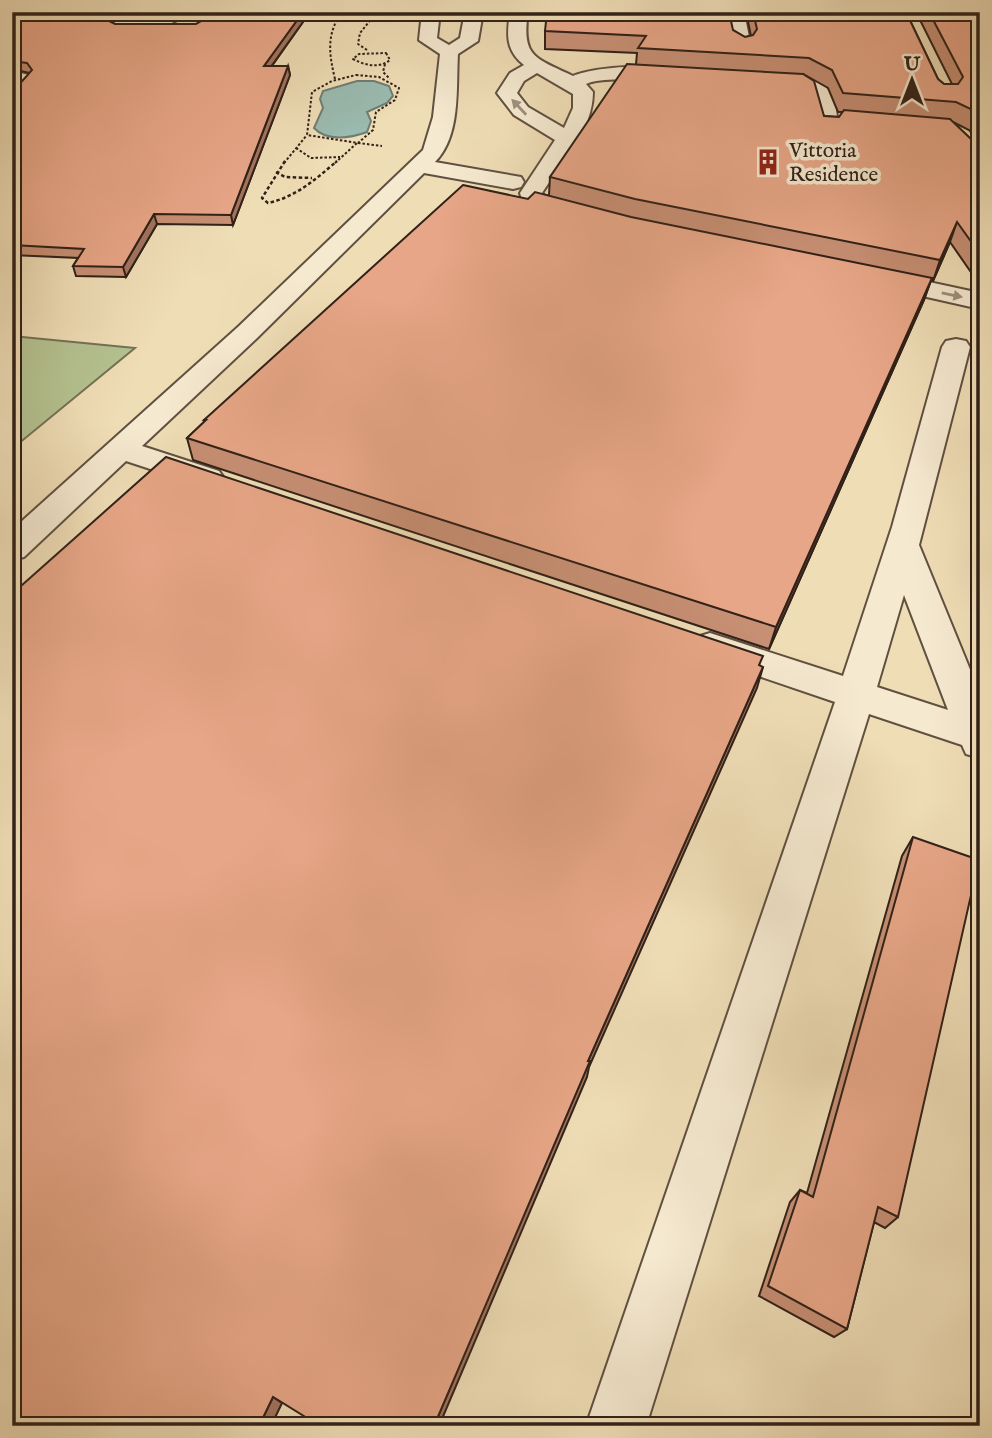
<svg xmlns="http://www.w3.org/2000/svg" width="992" height="1438" font-family="'IM FELL English',serif">
  <rect width="100%" height="100%" fill="#efddb6"/>
  <filter id="stains"><feTurbulence type="fractalNoise" baseFrequency=".00286" numOctaves="4"/><feColorMatrix values="0 0 0 0 .2 0 0 0 0 .09 0 0 0 0 .02 0 0 0 .5 -.17"/></filter>
  <radialGradient id="worn" r=".72"><stop offset=".6" stop-color="#630" stop-opacity="0"/><stop offset="1" stop-color="#630" stop-opacity=".3"/></radialGradient>
  <!-- green -->
  <polygon fill="#b5c291" stroke="#737254" stroke-width="2" points="12,336 135,348 12,449"/>
  <!-- water -->
  <path fill="#9abbb0" stroke="#707d73" stroke-width="2" d="M 357,81 L 374,81 L 389,86 L 393,96 L 387,103 L 367,112 L 371,121 L 367,132 C 351,138 327,142 314,128 L 323,108 L 320,99 L 323,91 Z"/>
  <g fill="none" stroke-linecap="round" stroke-linejoin="round">
    <!-- minor casing -->
    <g stroke="#605040" stroke-width="4">
      <g id="minor">
        <path d="M 12,12 L 126,12 L 127,20 L 168,20 L 177,25 C 168,33 117,33 108,25 L 109,19 L 12,21 Z"/>
        <path d="M 422,12 L 440,12 L 437,38 L 449,45 L 460,38 L 465,12 L 483,12 L 478,41 L 458,54 C 456,88 461,136 435,162 L 521,177 L 524,182 L 521,187 L 513,189 L 424,173 L 256,339 L 142,446 L 219,471 L 224,478 L 219,485 L 208,488 L 126,461 L 24,557 L 12,560 L 12,530 L 238,327 L 423,150 L 433,117 L 440,54 L 419,40 Z"/>
        <path d="M 510,12 L 528,12 C 521,58 536,58 573,76 C 592,67 669,60 682,76 C 672,87 610,73 586,84 L 593,92 C 593,130 562,162 542,193 L 548,199 L 584,210 L 588,215 L 584,220 C 567,224 524,213 520,193 L 555,140 L 514,115 L 497,93 L 510,73 L 524,65 C 505,50 507,34 510,12 ZM 537,73 L 573,94 L 573,108 L 564,128 L 528,107 L 517,93 L 524,81 Z"/>
        <polygon points="726,12 744,12 751,47 748,51 742,52 733,47"/>
        <polygon points="12,71 29,75 32,79 19,94 12,96"/>
        <path d="M 763,76 C 786,77 825,72 834,100 C 837,110 837,120 838,129 L 835,133 L 821,133 C 813,122 818,106 811,94 L 796,89 L 756,86 L 753,82 Z"/>
        <polygon points="878,271 980,293 980,309 869,284 865,279 869,274"/>
        <path d="M 956,339 L 966,341 L 970,347 L 919,545 L 980,694 L 980,758 L 966,754 L 962,745 L 869,714 L 646,1426 L 586,1426 L 835,702 L 697,655 L 692,646 L 697,637 L 710,633 L 843,676 L 892,527 L 942,347 L 946,341 ZM 904,595 L 948,710 L 877,687 Z"/>
      </g>
    </g>
    <!-- path-far1 -->
    <g stroke="#312118" stroke-width="2" stroke-dasharray="2.5 2" stroke-linecap="butt">
      <polyline points="367,50 358,44 360,33 377,12"/>
      <path d="M 386,53 L 390,60 C 379,69 364,65 353,59 L 359,54 Z"/>
      <polyline points="385,64 383,72 390,79"/>
      <polygon points="356,75 379,77 399,88 395,100 376,112 373,130 358,143 307,135 312,92 332,81"/>
      <path d="M 335,79 C 329,54 326,34 342,12"/>
      <polyline points="358,143 382,146"/>
      <polyline points="296,148 311,158 340,157"/>
      <polyline points="284,163 307,135"/>
      <polyline points="335,163 357,143"/>
    </g>
    <!-- path -->
    <g stroke="#312118" stroke-width="2.5" stroke-dasharray="3.5 2.5" stroke-linecap="butt">
      <path d="M 285,161 L 262,198 L 268,203 C 296,197 316,179 337,161"/>
      <polyline points="276,172 285,177 312,178"/>
    </g>
    <!-- minor -->
    <use href="#minor" fill="#f5e9d0" fill-rule="evenodd"/>
  </g>
  <!-- wall -->
  <g fill="#c78f74" stroke="#312118" stroke-width="2" fill-rule="evenodd">
    <polygon points="127,12 310,12 272,66 288,66 290,75 233,225 157,224 126,277 76,276 73,266 78,258 12,255 12,88 18,86 30,73 12,69 12,15 104,13 105,19 115,24 196,24 203,20 199,18 129,17"/>
    <path d="M 746,12 L 906,12 L 938,79 L 944,84 L 952,84 L 916,12 L 980,12 L 980,142 L 969,130 L 953,122 L 975,143 L 980,145 L 980,267 L 975,278 L 950,242 L 933,281 L 931,280 L 924,300 L 769,649 L 193,460 L 187,438 L 204,422 L 204,420 L 528,199 L 549,195 L 550,177 L 636,64 L 637,53 L 545,49 L 545,31 L 733,30 L 745,37 L 751,36 ZM 805,75 L 828,88 L 838,112 L 843,112 L 839,117 L 824,116 Z"/>
    <polygon points="913,837 898,1217 885,1228 874,1222 847,1329 834,1337 759,1296 790,1202 800,1190 807,1193 902,856"/>
  </g>
  <!-- shaded-wall -->
  <g fill="#a2745e" stroke="#312118" stroke-width="2">
    <polygon points="303,12 310,12 265,75 264,66"/>
    <polygon points="288,66 290,75 233,225 231,215"/>
    <polygon points="154,214 157,224 126,277 123,267"/>
    <polygon points="957,222 950,242 933,281 940,260"/>
    <polygon points="932,278 924,300 769,649 776,627"/>
    <polygon points="763,667 757,688 589,1067 587,1077 439,1426 434,1426 588,1061"/>
    <polygon points="273,1397 282,1403 271,1426 259,1426"/>
  </g>
  <!-- building -->
  <g fill="#e7a687" stroke="#312118" stroke-width="2">
    <polygon points="202,12 303,12 264,66 288,66 231,215 154,214 123,267 73,266 84,249 12,245 12,88 18,86 32,70 27,63 12,61 12,15 104,13 105,19 115,24 196,24 208,17"/>
    <polygon points="547,12 729,12 733,30 745,37 753,35 757,29 753,12 906,12 938,79 944,84 958,84 963,77 929,12 980,12 980,116 975,111 956,102 843,93 832,70 809,58 638,48 646,36 545,31"/>
    <polygon points="627,64 803,74 814,81 824,116 839,117 844,110 950,119 975,143 980,145 980,254 957,222 940,260 635,199 550,177"/>
    <polygon points="463,185 528,199 535,192 631,217 932,278 776,627 187,438 206,420 204,420"/>
    <polygon points="166,457 763,656 759,665 763,667 588,1061 590,1061 434,1426 320,1426 273,1397 259,1426 12,1426 12,594"/>
    <polygon points="913,837 979,860 898,1217 878,1207 847,1329 768,1286 800,1190 813,1197"/>
  </g>
  <!-- one-way arrows -->
  <defs><path id="oneway-solid" d="M-6-.8H1V-3.2L6.5 0L1 3.2V.8H-6Z" transform="scale(1.75)"/></defs>
  <g fill="#9d8f7d">
    <use href="#oneway-solid" transform="translate(519 107) rotate(-133)"/>
    <use href="#oneway-solid" transform="translate(952 295) rotate(12)"/>
  </g>
  <!-- icons -->
  <defs>
    <g id="building-bare" transform="scale(2.1)"><path d="M-4-6H4V6H1V3H-1V6H-4ZM-2.5-4.3h1.7v1.8h-1.7ZM.8-4.3h1.7v1.8H.8ZM-2.5-1h1.7V.8h-1.7ZM.8-1h1.7V.8H.8Z" fill="#8f2418" stroke="#f5e9d0" stroke-width="2.5" paint-order="stroke"/></g>
  </defs>
  <g fill-rule="evenodd">
    <use href="#building-bare" x="768" y="162"/>
  </g>
  <g text-anchor="middle" stroke-width="7" stroke-linejoin="round" paint-order="stroke">
    <!-- far-poi labels -->
    <g font-size="21" fill="#312118" stroke="#f5e9d0" text-anchor="start">
      <text x="789" y="157">Vittoria<tspan x="789" dy="24">Residence</tspan></text>
    </g>
  </g>
  <!-- margin -->
  <rect width="992" height="1438" fill="none" stroke="#efddb6" stroke-width="42"/>
  <rect x="14" y="14" width="964" height="1410" fill="none" stroke="#312118" stroke-width="3.5"/>
  <rect x="21" y="21" width="950" height="1396" fill="none" stroke="#312118" stroke-width="2"/>
  <!-- north arrow -->
  <g transform="translate(912 80)" stroke="#f5e9d0" stroke-width="5" paint-order="stroke">
  <path d="M0-5L12 26L0 18L-12 26Z" fill="#312118"/>
  <text y="-10" font-size="19" font-weight="bold" text-anchor="middle" fill="#312118">U</text>
  </g>
  <rect width="100%" height="100%" filter="url(#stains)"/>
  <rect width="100%" height="100%" fill="url(#worn)"/>
</svg>
